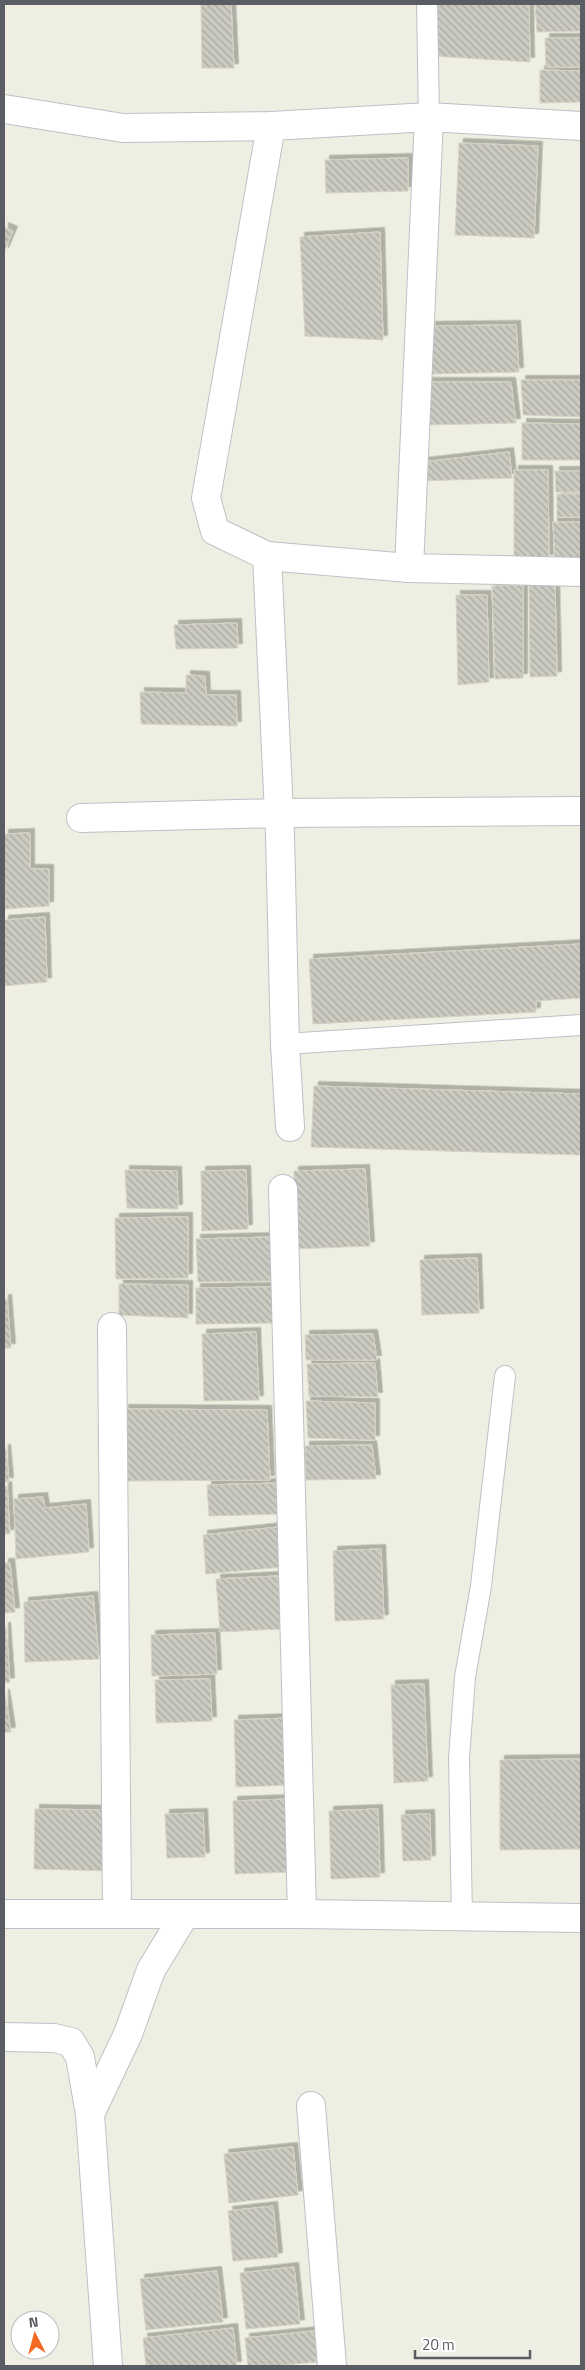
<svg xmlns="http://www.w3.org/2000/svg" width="585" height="2370" font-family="'Titillium Web',sans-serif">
  <defs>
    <pattern id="building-back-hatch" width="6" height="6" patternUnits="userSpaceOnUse" patternTransform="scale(1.25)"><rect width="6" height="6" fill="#cccbc2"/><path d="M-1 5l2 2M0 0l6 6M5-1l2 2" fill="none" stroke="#a9a8a1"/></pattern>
    <filter id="shadow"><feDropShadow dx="4.5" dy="-4.5" stdDeviation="0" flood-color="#0004"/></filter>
  </defs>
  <rect width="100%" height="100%" fill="#eeefe2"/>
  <!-- building -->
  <g fill="url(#building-back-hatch)" stroke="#d4d3c0" filter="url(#shadow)">
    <polygon points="201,4 231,4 234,68 202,68"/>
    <polygon points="435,4 529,5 530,62 432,56"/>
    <polygon points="535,4 581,4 581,31 537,32"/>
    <polygon points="545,38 581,38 581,67 546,67"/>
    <polygon points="540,70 581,71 581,102 540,103"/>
    <polygon points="459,143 538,146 534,238 455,235"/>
    <polygon points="408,158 408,191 326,193 325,160"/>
    <polygon points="4,227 13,231 4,252"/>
    <polygon points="380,232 383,340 305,336 300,237"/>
    <polygon points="516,325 519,372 431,374 431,326"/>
    <polygon points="521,380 581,380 581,417 523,415"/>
    <polygon points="423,382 511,382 516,423 424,425"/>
    <polygon points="522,423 581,424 581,460 522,460"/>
    <polygon points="509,452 512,478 420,481 423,462"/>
    <polygon points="514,470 548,470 549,559 514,558"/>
    <polygon points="555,471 581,471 581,492 556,492"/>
    <rect x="557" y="494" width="24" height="23"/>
    <polygon points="553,522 581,522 581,562 555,561"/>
    <polygon points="529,584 555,584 557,676 530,677"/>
    <polygon points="523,585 523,678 495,679 492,586"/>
    <polygon points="456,595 487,595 489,682 458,685"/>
    <polygon points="237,623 238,648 176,649 174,625"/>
    <polygon points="186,675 205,676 206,695 236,695 237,726 141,724 140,692 186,693"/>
    <polygon points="30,833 30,869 49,869 49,906 5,909 4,834"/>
    <polygon points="45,917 47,982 4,986 4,920"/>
    <polygon points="581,944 581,998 536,1001 536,1012 313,1024 309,959"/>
    <polygon points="314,1086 581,1094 581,1155 311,1147"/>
    <polygon points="365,1169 370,1246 295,1249 294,1171"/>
    <polygon points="125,1170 177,1171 178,1209 127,1208"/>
    <polygon points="246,1170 248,1229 202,1231 201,1171"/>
    <polygon points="188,1217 188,1278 116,1279 115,1218"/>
    <polygon points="271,1237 272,1281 198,1282 196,1239"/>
    <polygon points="477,1258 479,1313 422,1315 420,1260"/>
    <polygon points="119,1284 188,1285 188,1318 119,1315"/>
    <polygon points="272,1287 275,1323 196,1324 196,1288"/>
    <polygon points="4,1299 7,1299 11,1348 4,1348"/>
    <polygon points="256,1332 259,1400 204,1401 202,1334"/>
    <polygon points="373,1334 377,1360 306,1360 305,1335"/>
    <polygon points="375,1363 378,1397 309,1396 307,1364"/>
    <polygon points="306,1401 375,1403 375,1440 308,1438"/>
    <polygon points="124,1409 267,1410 270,1480 126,1481"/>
    <polygon points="372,1445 376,1479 306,1480 305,1446"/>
    <polygon points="4,1449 6,1449 9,1482 4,1482"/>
    <polygon points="280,1483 281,1514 209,1516 207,1485"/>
    <polygon points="4,1486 7,1486 10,1534 4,1534"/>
    <polygon points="43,1497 45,1508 86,1504 89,1552 16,1559 14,1499"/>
    <polygon points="279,1527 283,1567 206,1574 203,1535"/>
    <polygon points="381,1549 384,1619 335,1621 333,1551"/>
    <polygon points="4,1563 10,1563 15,1612 4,1613"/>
    <polygon points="278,1576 281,1629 220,1632 216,1579"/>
    <polygon points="93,1596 99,1659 25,1662 24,1602"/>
    <polygon points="4,1627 6,1627 10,1682 4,1683"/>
    <polygon points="215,1633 217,1674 152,1676 151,1635"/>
    <polygon points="210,1679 212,1721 156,1723 155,1680"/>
    <polygon points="424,1684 428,1781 394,1783 391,1685"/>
    <polygon points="4,1694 5,1694 11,1732 4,1732"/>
    <polygon points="291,1718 293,1785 236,1787 234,1720"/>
    <polygon points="581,1759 581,1849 500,1850 500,1760"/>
    <polygon points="290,1799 292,1872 235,1874 233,1801"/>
    <polygon points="35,1809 113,1810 112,1871 34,1869"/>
    <polygon points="378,1809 380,1877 331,1879 329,1811"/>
    <polygon points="203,1813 205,1857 167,1858 165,1814"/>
    <polygon points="430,1814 431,1860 403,1861 401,1815"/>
    <polygon points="293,2147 298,2195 229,2203 224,2154"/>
    <polygon points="273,2206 278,2257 233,2261 228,2211"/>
    <polygon points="294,2267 300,2324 246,2329 240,2273"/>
    <polygon points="217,2271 223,2322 146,2330 140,2279"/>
    <polygon points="233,2328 237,2366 146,2366 143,2338"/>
    <polygon points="324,2330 327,2361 274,2366 248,2366 245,2338"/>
  </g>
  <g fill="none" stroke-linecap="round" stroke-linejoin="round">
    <!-- service casing -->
    <g stroke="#bfc0c7" stroke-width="22">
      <g id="service">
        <polyline points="427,4 429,117"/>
        <polyline points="285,1044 581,1025"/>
        <polyline points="462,1917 459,1758 465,1677 481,1586 505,1376"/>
      </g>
    </g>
    <!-- minor casing -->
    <g stroke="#bfc0c7" stroke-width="30">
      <g id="minor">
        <polyline points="4,109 123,128 271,126 429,117 581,126"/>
        <polyline points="429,117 409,568 581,572"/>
        <polyline points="271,126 206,498 215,531 267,556 409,568"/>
        <polyline points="267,556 280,835 285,1044 290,1127"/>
        <polyline points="81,818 279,813 581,811"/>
        <polyline points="283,1189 302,1914"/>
        <polyline points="112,1327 117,1913"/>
        <polyline points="4,1914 302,1914 581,1918"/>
        <polyline points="4,2037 54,2038 71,2042 80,2057 90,2114 108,2366"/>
        <polyline points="311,2106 332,2366"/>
        <polyline points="90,2114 128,2034 151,1970 185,1914"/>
      </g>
    </g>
    <!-- service -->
    <use href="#service" stroke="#fff" stroke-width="20"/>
    <!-- minor -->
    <use href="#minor" stroke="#fff" stroke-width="28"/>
  </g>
  <!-- border -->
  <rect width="585" height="2370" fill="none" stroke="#5b5d64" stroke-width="10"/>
  <!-- north arrow -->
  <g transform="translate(35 2335) rotate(354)"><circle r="24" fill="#ffffff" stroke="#bdbec1"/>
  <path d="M0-4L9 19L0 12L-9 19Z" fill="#f46923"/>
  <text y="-8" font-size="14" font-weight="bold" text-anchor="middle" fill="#5b5d64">N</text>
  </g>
  <!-- scale -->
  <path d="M415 2350v8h115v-8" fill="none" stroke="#5b5d64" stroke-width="2.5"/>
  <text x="422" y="2350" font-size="15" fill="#5b5d64" stroke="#ffffff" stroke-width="4" paint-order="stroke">20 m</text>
</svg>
